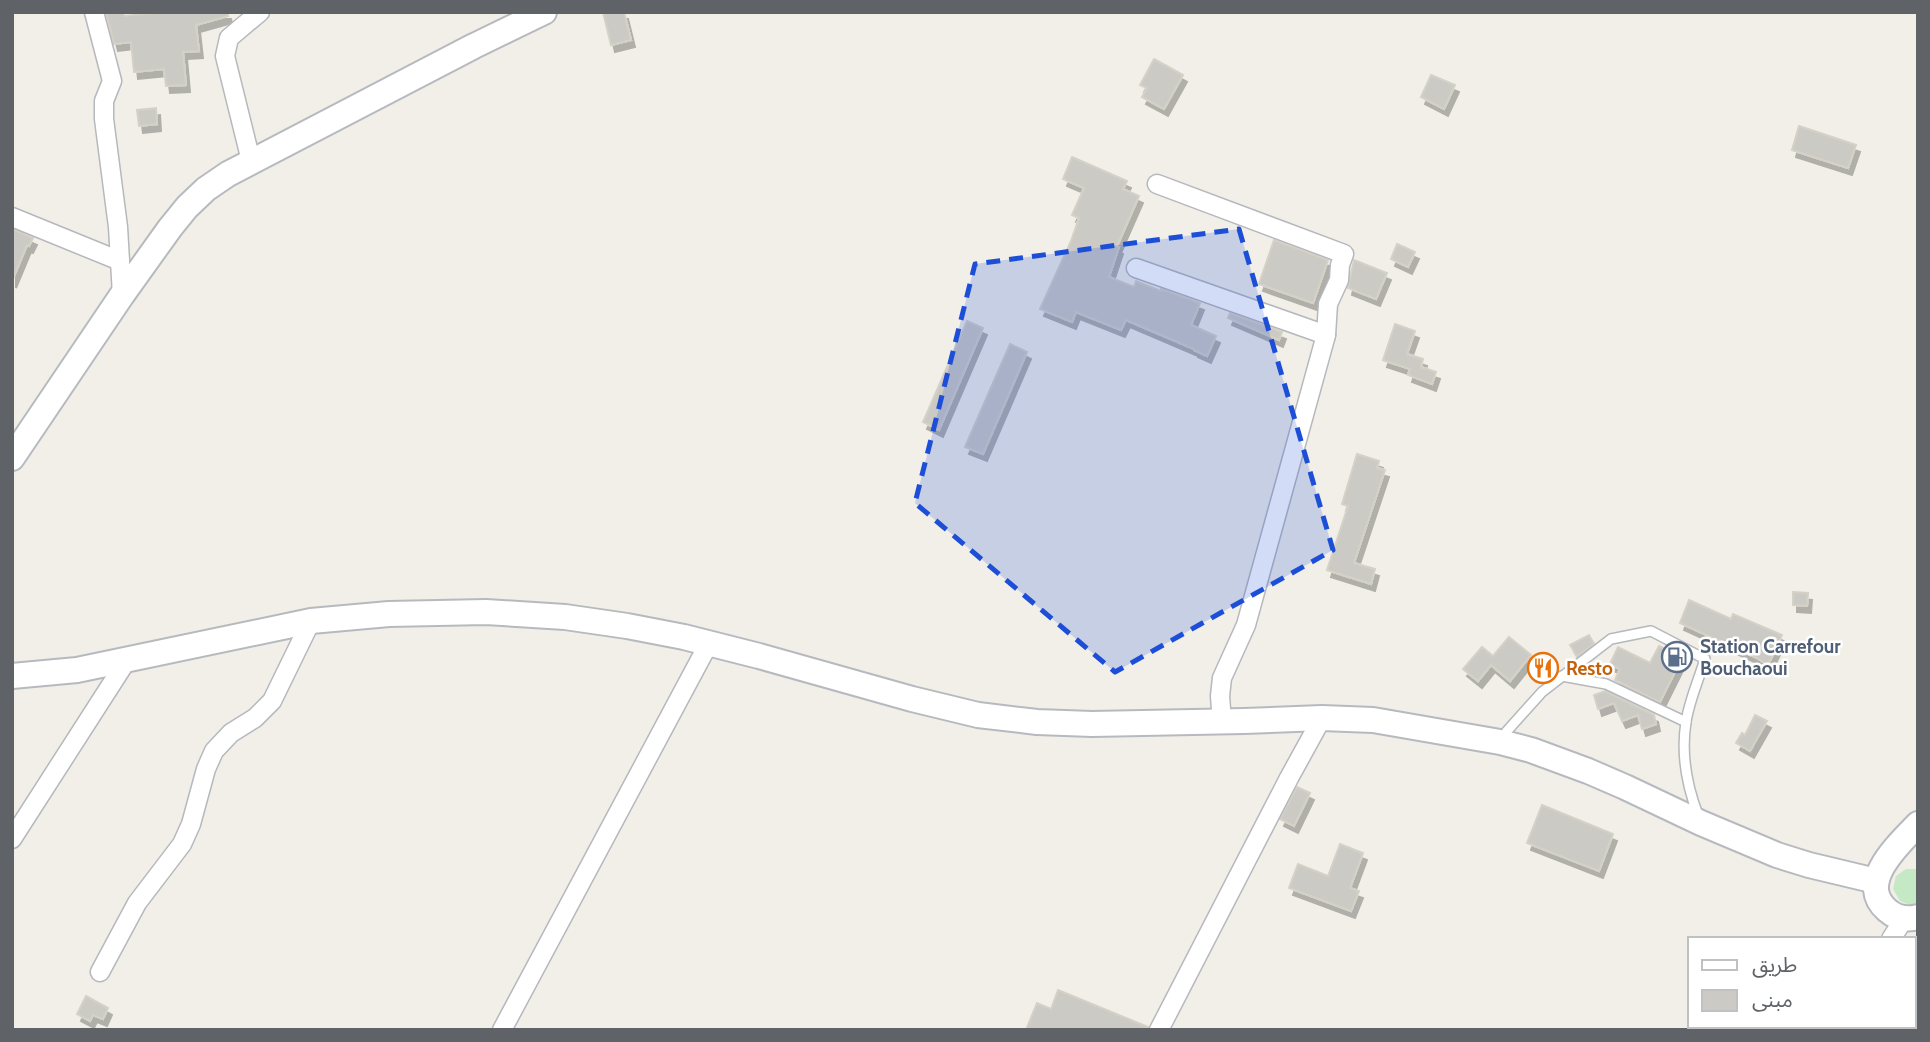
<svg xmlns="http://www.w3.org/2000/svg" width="1930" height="1042" font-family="Cabin,'Noto Sans Arabic',sans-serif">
  <defs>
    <filter id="shadow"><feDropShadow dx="4" dy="7" stdDeviation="0" flood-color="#0004"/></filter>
  </defs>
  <rect width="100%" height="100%" fill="#f1efe8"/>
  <!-- green -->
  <polygon fill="#c5e8c5" points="1906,869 1918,869 1918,904 1912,906 1900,901 1893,889 1896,876"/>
  <!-- building -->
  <g fill="#cccac5" stroke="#d6d1c6" stroke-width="2" filter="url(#shadow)">
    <polygon points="106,12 123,12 124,16 165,12 227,12 228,16 196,25 199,51 183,52 186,85 166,86 164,69 134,72 131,42 114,44"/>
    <polygon points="603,12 624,12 631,40 611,45"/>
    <polygon points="1154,59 1183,75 1164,109 1142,97 1147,88 1140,85"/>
    <polygon points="1431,75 1455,85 1444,109 1421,97"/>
    <polygon points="156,108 157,124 139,126 137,110"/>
    <polygon points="1799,126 1856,145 1848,168 1792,150"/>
    <polygon points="1072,157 1127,181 1123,189 1139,196 1117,246 1119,247 1109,277 1134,287 1136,281 1161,291 1161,289 1200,303 1191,325 1216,336 1207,356 1194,350 1194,349 1126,320 1121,330 1076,312 1072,322 1040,309 1071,241 1079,218 1072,215 1084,188 1063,179"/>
    <polygon points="12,229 33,238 29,246 27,245 12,281"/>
    <polygon points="1274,240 1328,260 1313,303 1259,284"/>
    <polygon points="1397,244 1415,252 1408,267 1391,259"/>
    <polygon points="1354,260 1387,273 1376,299 1348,288"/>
    <polygon points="1230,313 1282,332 1279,340 1228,318"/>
    <polygon points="967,321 983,328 939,430 923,422"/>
    <polygon points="1395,324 1415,331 1407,354 1423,359 1421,367 1436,372 1432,384 1408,375 1410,369 1383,360"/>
    <polygon points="1010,344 1027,352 983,454 965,447"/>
    <polygon points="1357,454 1379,461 1377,468 1385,470 1354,563 1375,569 1371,584 1327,570 1348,506 1342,504"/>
    <polygon points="1793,592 1808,593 1807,606 1793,605"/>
    <polygon points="1689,600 1731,619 1733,614 1782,635 1768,665 1757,658 1680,623"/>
    <polygon points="1589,635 1594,644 1577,656 1570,645"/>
    <polygon points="1509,637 1531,655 1510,681 1491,665 1478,681 1463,669 1482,647 1493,656"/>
    <polygon points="1659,646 1682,658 1660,702 1615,680 1620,669 1610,664 1618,647 1650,663"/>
    <polygon points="1605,691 1654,715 1656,724 1642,729 1638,715 1622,721 1614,703 1598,709 1594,695"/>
    <polygon points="1755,715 1767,721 1750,751 1736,743 1742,733 1745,735"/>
    <polygon points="1297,787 1310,793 1294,826 1280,819"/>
    <polygon points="1542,805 1613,834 1599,871 1527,843"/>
    <polygon points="1340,844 1363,853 1350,888 1359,891 1351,911 1289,888 1298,864 1328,876"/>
    <polygon points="1058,990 1148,1027 1148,1030 1026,1030 1037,1003 1051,1009"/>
    <polygon points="86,996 108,1008 103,1019 93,1015 90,1021 77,1014"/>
  </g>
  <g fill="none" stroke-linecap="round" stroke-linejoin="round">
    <!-- lane casing -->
    <g stroke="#b5b8bc" stroke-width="12">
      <g id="lane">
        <polyline points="1562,676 1606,684 1686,722"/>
        <path d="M 1501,740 L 1507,731 L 1542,692 L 1611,639 L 1651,631 L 1705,659 C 1699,679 1689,701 1686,722 C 1681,753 1687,786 1698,815"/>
      </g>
    </g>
    <!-- street casing -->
    <g stroke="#b5b8bc" stroke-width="21">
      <g id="street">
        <polyline points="94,12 112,81 104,101 104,119 118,227 122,295"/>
        <polyline points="251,161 225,56 229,38 260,12"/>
        <polyline points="1157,184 1344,254 1340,265 1339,280 1328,304 1326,335"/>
        <polyline points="12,217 120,261"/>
        <polyline points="1136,268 1326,335 1246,625 1222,678 1220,696 1222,722"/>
        <polyline points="12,839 127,660"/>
        <polyline points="1891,939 1904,919"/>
        <polyline points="100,972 137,903 182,844 191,824 206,769 214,751 231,733 255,718 272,701 311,621"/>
        <polyline points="502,1030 709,643"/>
        <polyline points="1159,1030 1289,778 1322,718"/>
        <polyline points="1838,1030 1840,1026"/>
      </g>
    </g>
    <!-- secondary casing -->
    <g stroke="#b6babf" stroke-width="28">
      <g id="secondary">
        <polyline points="12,458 122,295 170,228 187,207 206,189 228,174 474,46 544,12"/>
        <polyline points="12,676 77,670 311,621 389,614 486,612 565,617 627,626 684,637 759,656 912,699 978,715 1037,722 1092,724 1244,721 1322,718 1373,720 1500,742 1531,750 1588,771 1625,787 1701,823 1777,855 1809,865 1876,881"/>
        <path d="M 1918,824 C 1898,845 1856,883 1887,910 C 1896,918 1907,920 1918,917"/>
      </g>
    </g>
    <!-- lane -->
    <use href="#lane" stroke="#fff" stroke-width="9"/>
    <!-- street -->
    <use href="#street" stroke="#fff" stroke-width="18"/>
    <!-- secondary -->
    <use href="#secondary" stroke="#fff" stroke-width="24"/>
  </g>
  <!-- marked area -->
  <path fill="#1d4ed8" fill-opacity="0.2" stroke="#1d4ed8" stroke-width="5" stroke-dasharray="14 9" stroke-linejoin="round" d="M 1239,229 L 1333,550 L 1115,672 L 915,503 L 975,264 Z"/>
  <!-- icons -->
  <defs>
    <g id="fuel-ring" transform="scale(1.575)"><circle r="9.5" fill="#fff" stroke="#5c6f8a" stroke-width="1.5"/><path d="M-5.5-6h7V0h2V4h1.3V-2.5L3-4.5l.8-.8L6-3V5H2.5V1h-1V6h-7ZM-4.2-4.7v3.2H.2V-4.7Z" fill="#5c6f8a"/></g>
    <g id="restaurant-ring" transform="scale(1.575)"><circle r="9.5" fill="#fff" stroke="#e8710a" stroke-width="1.5"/><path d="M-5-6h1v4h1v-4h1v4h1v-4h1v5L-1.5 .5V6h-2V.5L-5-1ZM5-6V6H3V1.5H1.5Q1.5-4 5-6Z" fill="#e8710a"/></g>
  </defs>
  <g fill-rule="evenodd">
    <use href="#fuel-ring" x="1677" y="657"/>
    <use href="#restaurant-ring" x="1543" y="668"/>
  </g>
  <g text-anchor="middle" stroke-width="5" stroke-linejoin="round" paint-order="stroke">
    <!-- service labels -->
    <g font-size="19" font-weight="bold" fill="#4e5e75" stroke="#fff" text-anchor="start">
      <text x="1700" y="653">Station Carrefour<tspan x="1700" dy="22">Bouchaoui</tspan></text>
    </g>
    <!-- food labels -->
    <g font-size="19" font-weight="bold" fill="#c56008" stroke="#fff" text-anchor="start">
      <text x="1566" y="675">Resto</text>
    </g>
  </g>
  <!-- border -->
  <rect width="1930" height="1042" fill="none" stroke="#5f6368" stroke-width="28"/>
  <!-- legend -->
  <rect x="1688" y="937" width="228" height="91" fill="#ffffff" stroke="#bfc1c3" stroke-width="2"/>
  <rect x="1702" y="960" width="35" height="10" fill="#ffffff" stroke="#bfc1c3" stroke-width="2"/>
  <text x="1752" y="972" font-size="21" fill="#5f6368">طريق</text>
  <rect x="1702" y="990" width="35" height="21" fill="#cccac5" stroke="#bfc1c3" stroke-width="2"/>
  <text x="1752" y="1007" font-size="21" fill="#5f6368">مبنى</text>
</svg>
